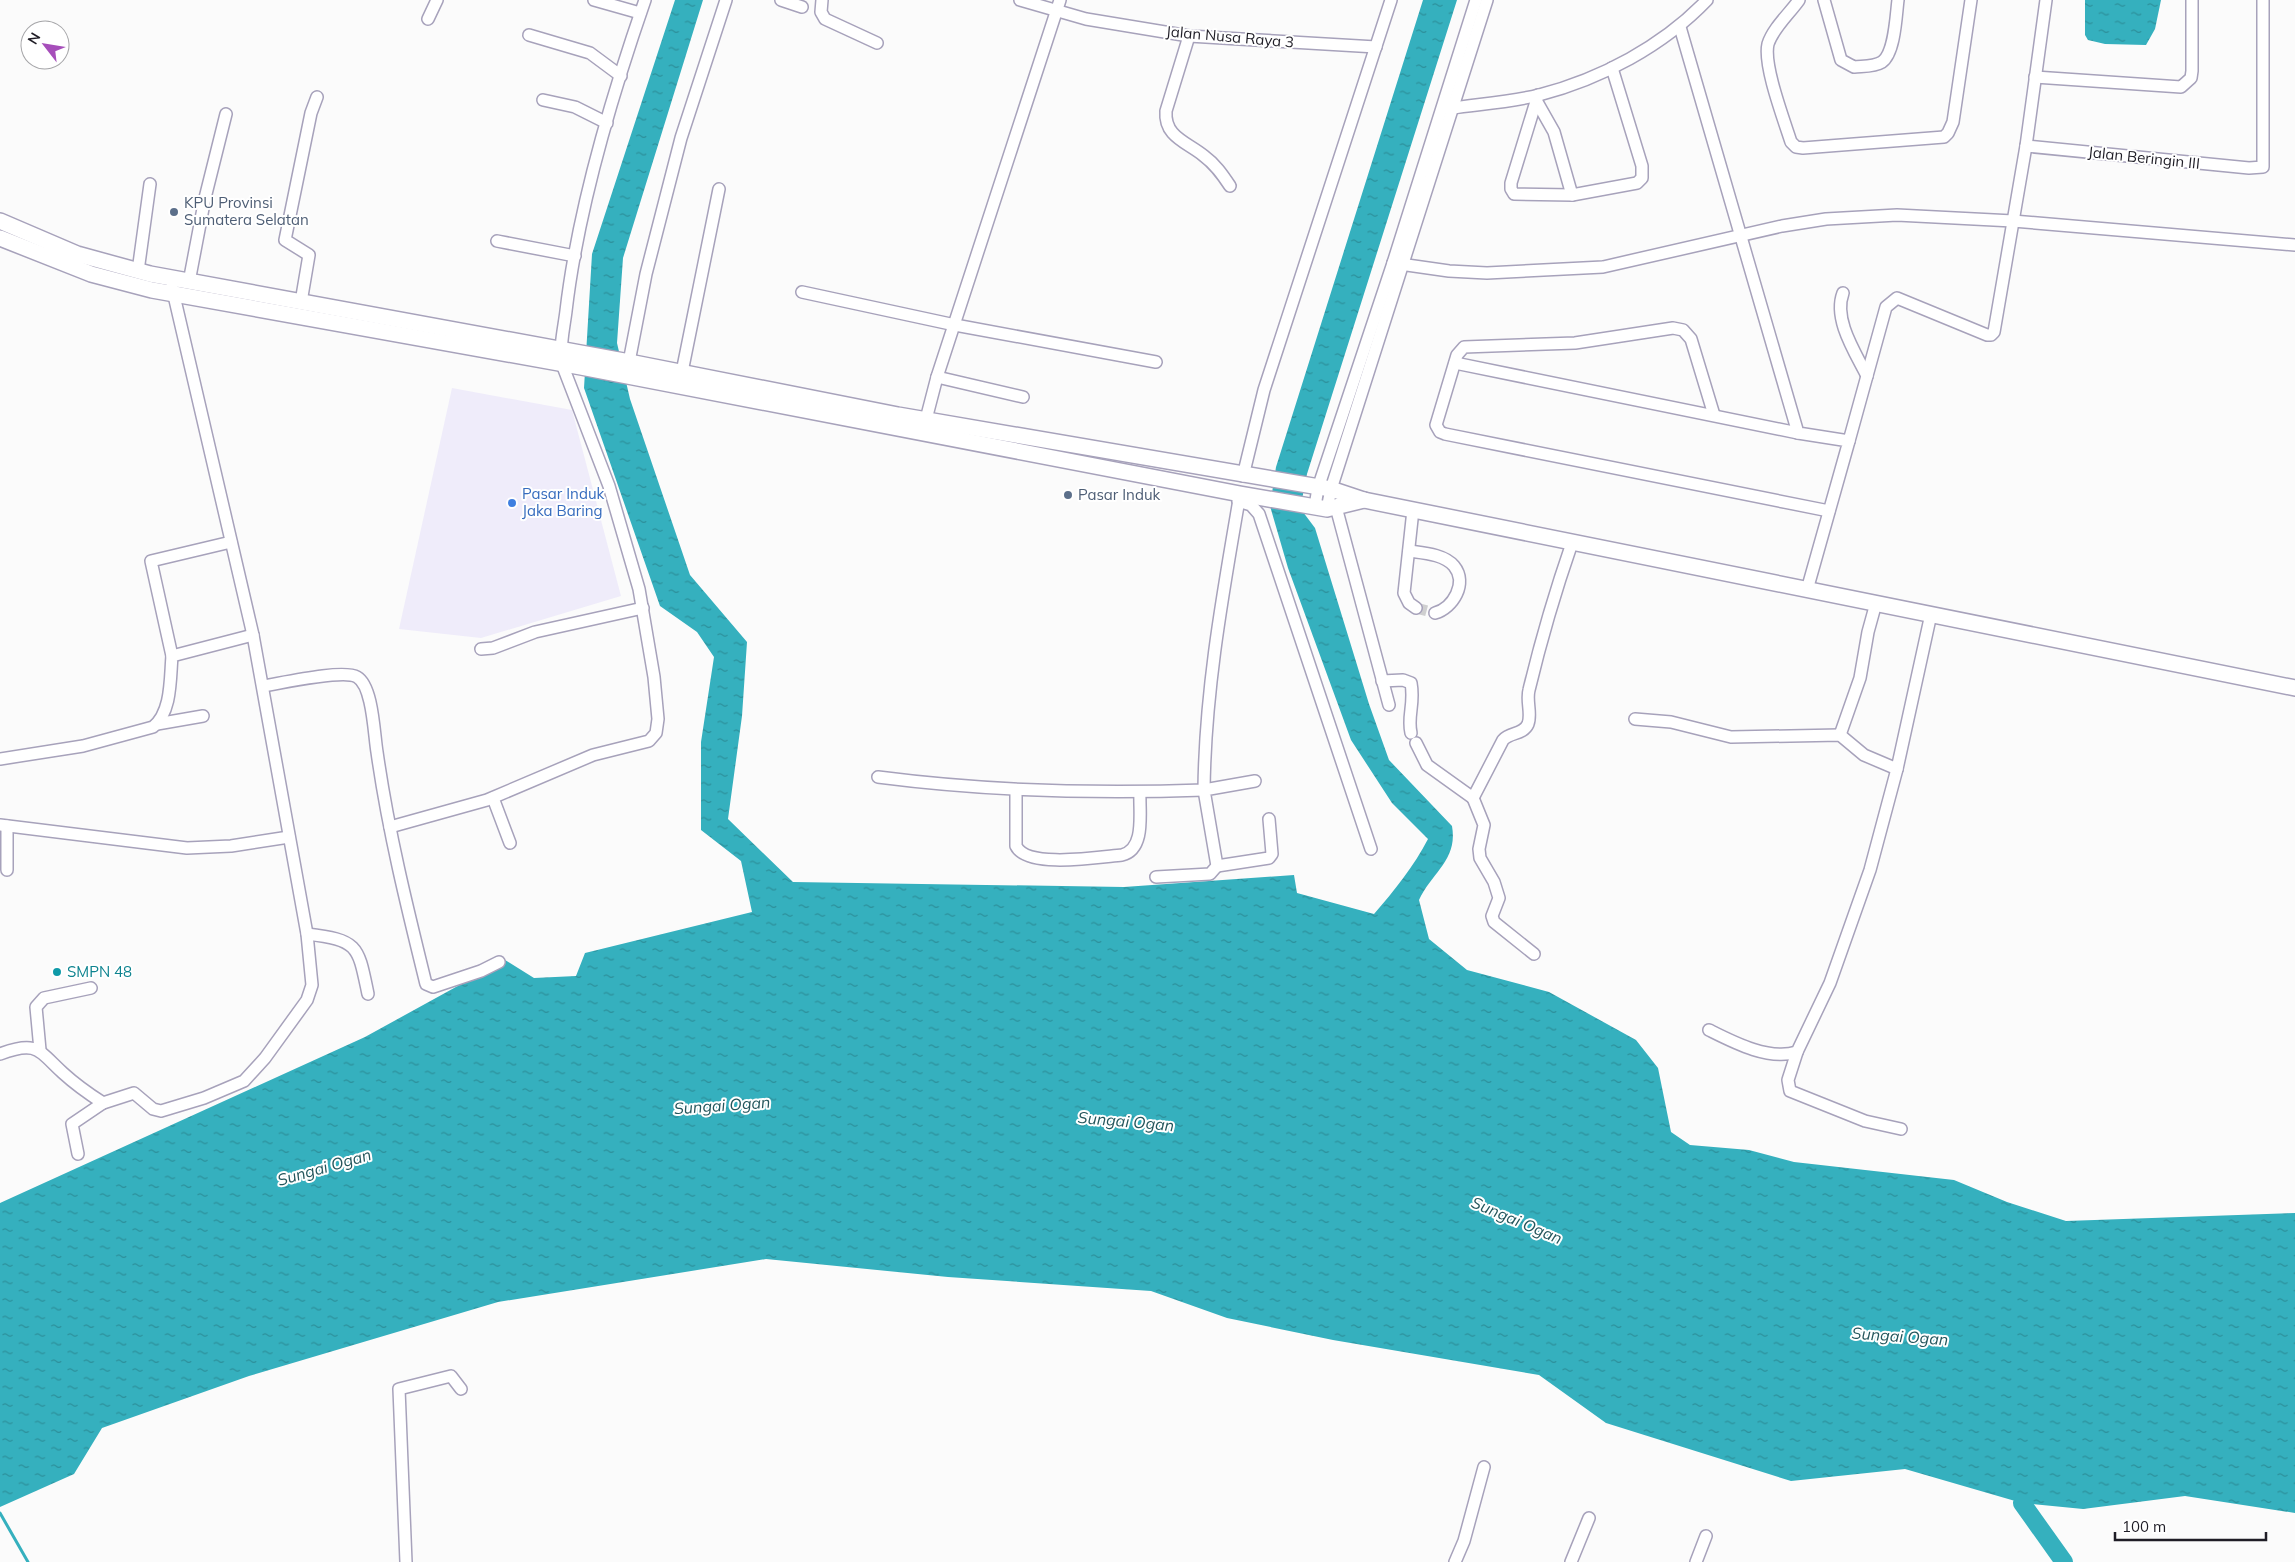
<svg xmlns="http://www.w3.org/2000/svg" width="2295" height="1562" font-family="Mulish,sans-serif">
  <defs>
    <pattern id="water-ripples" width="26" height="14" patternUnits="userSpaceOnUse" patternTransform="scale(1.25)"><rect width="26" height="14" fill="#35b0be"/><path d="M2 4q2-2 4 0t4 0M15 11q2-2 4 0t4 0" fill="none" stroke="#2c8f9a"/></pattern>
  </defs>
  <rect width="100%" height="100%" fill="#fbfbfb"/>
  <!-- built -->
  <polygon fill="#efecfa" points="452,388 572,410 621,596 481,638 399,629"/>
  <!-- water -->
  <g fill="url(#water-ripples)">
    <path d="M 675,0 L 703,0 L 623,258 L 617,343 L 630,399 L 690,575 L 747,642 L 742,716 L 728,819 L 793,882 L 1124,887 L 1294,875 L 1297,893 L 1374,914 C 1394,891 1414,866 1428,839 L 1392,803 L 1351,740 L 1288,568 L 1270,506 L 1276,467 L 1423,0 L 1457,0 L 1307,474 L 1301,504 L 1303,512 L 1315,528 L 1369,704 L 1389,760 L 1452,826 C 1458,860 1432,872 1419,900 L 1429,939 L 1467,970 L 1549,992 L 1636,1040 L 1658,1068 L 1671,1132 L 1690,1145 L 1749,1150 L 1794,1162 L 1954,1180 L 2007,1202 L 2066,1221 L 2295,1213 L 2295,1513 L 2185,1496 L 2083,1509 L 2022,1503 L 1905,1469 L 1791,1481 L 1606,1423 L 1539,1375 L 1333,1340 L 1227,1318 L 1151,1291 L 948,1277 L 766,1259 L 498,1302 L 249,1376 L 102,1428 L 74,1474 L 0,1507 L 0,1203 L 365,1037 L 505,960 L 534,978 L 576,976 L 585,953 L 752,912 L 741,861 L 701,830 L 701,742 L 714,657 L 697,632 L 660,606 L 584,388 L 592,254 Z"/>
    <polygon points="2085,0 2161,0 2155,29 2146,45 2105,44 2088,40 2085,35"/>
  </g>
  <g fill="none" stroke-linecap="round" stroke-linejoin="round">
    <!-- stream -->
    <polyline stroke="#35b0be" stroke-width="3" points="0,1513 28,1562"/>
    <!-- river -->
    <polyline stroke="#35b0be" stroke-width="18" points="2022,1503 2064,1562"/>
    <!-- minor-tunnel -->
    <polyline stroke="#cfcfd0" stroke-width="11" stroke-dasharray="11 5.5" stroke-linecap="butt" points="1416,608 1435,613"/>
    <!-- minor casing -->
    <g stroke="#a7a2bb" stroke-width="14">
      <g id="minor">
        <polyline points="594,0 640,13"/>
        <polyline points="781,0 802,7"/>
        <polyline points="822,0 821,12 825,19 877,43"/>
        <polyline points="1020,0 1086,19 1189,36 1376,47"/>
        <path d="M 1799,0 C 1790,13 1773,28 1768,44 C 1763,65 1784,120 1791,142 L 1796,147 L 1803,148 L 1944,137 L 1948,133 L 1953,122 L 1971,0"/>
        <path d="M 1824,0 L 1841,60 L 1854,67 C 1862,66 1874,67 1882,62 C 1895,53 1896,15 1898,0"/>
        <polyline points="428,19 437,0"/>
        <polyline points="1680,27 1798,433 1849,441 1807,590"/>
        <polyline points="529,35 590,53 621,76"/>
        <path d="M 1189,36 L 1166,111 C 1164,137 1187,142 1204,156 C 1215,164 1222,174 1230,186"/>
        <polyline points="2035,77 2181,87 2191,78 2192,71 2192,0"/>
        <polyline points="1538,95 1511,183 1511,189 1514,194 1572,195 1637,183 1642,178 1642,166 1612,68"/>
        <polyline points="543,100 575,107 607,123"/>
        <polyline points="1537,102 1554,132 1572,195"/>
        <path d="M 1447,107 L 1452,108 C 1480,104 1511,102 1539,95 C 1601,79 1663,46 1707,0"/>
        <polyline points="2026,146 2249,168 2263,167 2263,0"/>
        <polyline points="497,241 575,256"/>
        <polyline points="1393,263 1449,271 1487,273 1603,267 1782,226 1826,219 1897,215 2013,221 2295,245"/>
        <polyline points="138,271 150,184"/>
        <polyline points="189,282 205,198 226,114"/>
        <polyline points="802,292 955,325 1156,362"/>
        <path d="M 1843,293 C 1833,319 1855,352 1867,376"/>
        <polyline points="301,302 309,255 285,240 311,113 317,97"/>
        <polyline points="629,362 646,274 681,138 726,0"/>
        <polyline points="1455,363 1798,433"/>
        <polyline points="682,372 719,189"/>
        <polyline points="937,377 1023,397"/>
        <polyline points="1714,415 1691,339 1683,330 1673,328 1575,343 1464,347 1457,355 1436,425 1440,432 1445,434 1829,511"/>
        <polyline points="924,427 937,377 1060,0"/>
        <polyline points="1849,441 1886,307 1897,298 1987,335 1991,335 1994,332 2026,146 2046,0"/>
        <polyline points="1243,476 1264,390 1391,0"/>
        <polyline points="1238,501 1251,505 1259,514 1371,849"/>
        <polyline points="1315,506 1318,488 1393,263 1476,0"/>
        <polyline points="1336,507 1389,705"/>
        <polyline points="1327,509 1331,489 1487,0"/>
        <polyline points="1413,510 1404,593 1409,603 1416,608"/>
        <path d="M 1409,551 C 1423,553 1444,554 1454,566 C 1468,583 1453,608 1435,613"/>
        <polyline points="481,649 493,648 535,632 643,608"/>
        <polyline points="172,656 151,561 231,542"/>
        <path d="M 1382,681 L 1403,680 L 1411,683 C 1415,704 1407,716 1411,733"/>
        <path d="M 263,686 C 282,683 343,669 357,677 C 373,686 374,735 377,752 C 388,830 407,907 426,984 L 433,987 L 481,971 L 499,962"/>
        <polyline points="1635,719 1671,722 1731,737 1840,735 1864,755 1897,769"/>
        <polyline points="157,724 203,716"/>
        <polyline points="1840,735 1860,678 1868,632 1876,603"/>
        <path d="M 1416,743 L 1427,765 L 1473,798 L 1503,740 C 1510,732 1523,735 1528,724 C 1532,714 1526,701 1529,690 C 1541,640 1555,592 1572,543"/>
        <path d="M 0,759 L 83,746 L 153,727 C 172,712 170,678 172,656 L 253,635"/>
        <path d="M 878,777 C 986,791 1095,794 1204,790 C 1205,690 1223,593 1240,494"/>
        <path d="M 1016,790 L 1016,846 C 1027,869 1099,857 1122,855 C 1146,849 1139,812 1140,793"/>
        <polyline points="493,798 510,843"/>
        <polyline points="1473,798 1484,825 1479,849 1480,858 1494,882 1499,898 1492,916 1494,922 1534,954"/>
        <polyline points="0,825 187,848 231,846 289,837"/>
        <path d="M 390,827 L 487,800 L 593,755 L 649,741 L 656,733 L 658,719 L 654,677 L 639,589 L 609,486 L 562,364 C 559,347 564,328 566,311 C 578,208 611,98 645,0"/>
        <polyline points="1217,866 1269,858 1272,854 1269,819"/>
        <polyline points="7,870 7,826"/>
        <polyline points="1156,877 1210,874 1217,866 1204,790 1255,781"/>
        <path d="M 307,934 C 359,940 358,946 368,994"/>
        <path d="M 1709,1030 C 1733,1042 1769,1061 1797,1052 L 1830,983 L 1870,870 L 1897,769 L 1931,614"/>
        <polyline points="40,1050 36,1007 44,998 91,988"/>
        <polyline points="1797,1052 1788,1080 1790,1091 1865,1121 1901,1129"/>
        <path d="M 0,1054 C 37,1040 38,1050 63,1073 C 75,1084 89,1094 103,1103 L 134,1093 L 153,1109 L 161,1111 L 204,1098 L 244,1081 L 265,1058 L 307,1000 L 312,985 L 307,934 L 253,635 L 172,287"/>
        <polyline points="78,1154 72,1124 103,1103"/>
        <polyline points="406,1562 399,1389 451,1376 461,1389"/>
        <polyline points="1455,1562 1464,1541 1484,1467"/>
        <polyline points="1571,1562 1589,1518"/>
        <polyline points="1696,1562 1706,1536"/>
      </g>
    </g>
    <!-- tertiary casing -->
    <g stroke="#a7a2bb" stroke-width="18">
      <g id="tertiary">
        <polyline points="0,221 77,254 150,274 624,361 898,415 1331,489 1364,500 2295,688"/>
        <polyline points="0,238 91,274 152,290 581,367 1240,494 1327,509 1364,500"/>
      </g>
    </g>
    <!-- minor -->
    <use href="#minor" stroke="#fff" stroke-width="11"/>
    <!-- tertiary -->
    <use href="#tertiary" stroke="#fff" stroke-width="15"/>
  </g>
  <!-- markers -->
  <g fill="#5c6f8a" stroke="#fff" stroke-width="2">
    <circle cx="174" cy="212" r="5"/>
    <circle cx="1068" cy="495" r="5"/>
  </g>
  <circle fill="#3f7fe0" stroke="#fff" stroke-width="2" cx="512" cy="503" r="5"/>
  <circle fill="#0f9aa8" stroke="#fff" stroke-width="2" cx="57" cy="972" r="5"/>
  <g text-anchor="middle" stroke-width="4" stroke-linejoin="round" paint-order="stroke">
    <!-- street labels -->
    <g font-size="15" fill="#1f1d26" stroke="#fff">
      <text transform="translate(1230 37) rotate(5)" y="5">Jalan Nusa Raya 3</text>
      <text transform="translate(2144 158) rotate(6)" y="5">Jalan Beringin III</text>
    </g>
    <!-- service labels -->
    <g font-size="15" fill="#4e5e75" stroke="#fff" text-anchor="start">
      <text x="184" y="208">KPU Provinsi<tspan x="184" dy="17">Sumatera Selatan</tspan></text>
      <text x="1078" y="500">Pasar Induk</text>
    </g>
    <!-- shop labels -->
    <g font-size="15" fill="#366cbe" stroke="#fff" text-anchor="start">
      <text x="522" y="499">Pasar Induk<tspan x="522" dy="17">Jaka Baring</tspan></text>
    </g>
    <!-- culture labels -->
    <g font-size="15" fill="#0d838f" stroke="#fff" text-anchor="start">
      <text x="67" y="977">SMPN 48</text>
    </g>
    <!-- water labels -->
    <g font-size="16" font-style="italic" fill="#24565c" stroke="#fff">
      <text transform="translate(722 1105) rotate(-4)" y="6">Sungai Ogan</text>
      <text transform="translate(1126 1121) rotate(5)" y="6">Sungai Ogan</text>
      <text transform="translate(324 1167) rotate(-16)" y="6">Sungai Ogan</text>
      <text transform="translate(1517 1220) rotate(23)" y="6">Sungai Ogan</text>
      <text transform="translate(1900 1336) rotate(4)" y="6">Sungai Ogan</text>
    </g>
  </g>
  <!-- north arrow -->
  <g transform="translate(45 45) rotate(301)"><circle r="24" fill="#ffffff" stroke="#a5a5a8"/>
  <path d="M0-4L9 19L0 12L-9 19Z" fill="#a64eba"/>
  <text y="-8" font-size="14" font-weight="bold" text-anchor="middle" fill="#1f1d26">N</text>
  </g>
  <!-- scale -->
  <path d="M2115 1532v8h151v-8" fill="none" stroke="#1f1d26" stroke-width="2.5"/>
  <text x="2122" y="1532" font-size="15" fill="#1f1d26" stroke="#ffffff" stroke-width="4" paint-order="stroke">100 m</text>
</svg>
